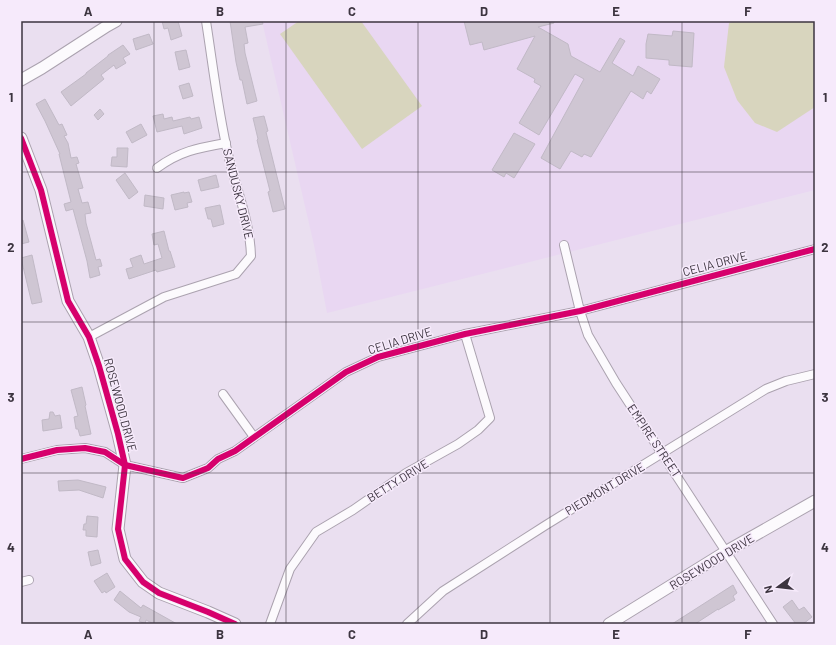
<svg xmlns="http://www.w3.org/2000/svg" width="836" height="645" font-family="Barlow,sans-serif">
  <rect width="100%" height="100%" fill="#eadff0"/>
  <!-- built -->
  <polygon fill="#e9d7f2" points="262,21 815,21 815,190 327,313 314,245"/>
  <!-- green -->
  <g fill="#d8d5be">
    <polygon points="299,21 361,21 422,106 362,149 280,34"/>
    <polygon points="736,21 815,21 815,107 777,132 755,123 737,100 724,67 729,23"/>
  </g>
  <!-- building -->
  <g fill="#cfc6d3" stroke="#c1b9c6">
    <polygon points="162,21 178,21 182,36 171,40 168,28 164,29"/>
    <polygon points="230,21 262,21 263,24 245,27 248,43 244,44 245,53 257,101 247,104 242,80 240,80 236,62"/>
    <polygon points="464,21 554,21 554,23 538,27 568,44 571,56 600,72 620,38 625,41 612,63 633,76 638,66 660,79 651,94 647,91 643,99 631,91 591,157 584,154 582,157 571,151 560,169 541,158 584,79 575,74 539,135 519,123 541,86 534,82 535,79 517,69 535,36 484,50 482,42 470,45"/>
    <polygon points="673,31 694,33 692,67 669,65 669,60 646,58 646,44 648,34 672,36"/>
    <polygon points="149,34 153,44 136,50 133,39"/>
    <polygon points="123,45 130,54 123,58 126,63 116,69 114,65 101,75 104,79 71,106 61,92 86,74 86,73 108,56 108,55"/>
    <polygon points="186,50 190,67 179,70 175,52"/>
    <polygon points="189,83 193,96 183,99 179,86"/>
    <polygon points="45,99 59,125 62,124 67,135 64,136 68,143 71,158 77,157 79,163 76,164 83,188 78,189 82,203 88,202 91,213 85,214 86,223 96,260 100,259 102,266 98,267 100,275 90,278 87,261 73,209 66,211 64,204 71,202 59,154 60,154 45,121 36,104"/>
    <polygon points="100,109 104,114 98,120 94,115"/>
    <polygon points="163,114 164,119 172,117 173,121 190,117 191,119 199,117 202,128 184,134 182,126 157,132 153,116"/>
    <polygon points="264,116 268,131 266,132 285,209 273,212 268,192 270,191 257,140 258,139 253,118"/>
    <polygon points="141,124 147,135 132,143 126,132"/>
    <polygon points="514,133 535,144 514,178 506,173 504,177 492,170"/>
    <polygon points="117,148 128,148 127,167 111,166 112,157 117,157"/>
    <polygon points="125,173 138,192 129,199 116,180"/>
    <polygon points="216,175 219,187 201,191 198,180"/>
    <polygon points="184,192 184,193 189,192 192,202 187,203 188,207 175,210 171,195"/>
    <polygon points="145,195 164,198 163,209 144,206"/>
    <polygon points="220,205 224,224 213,227 211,219 208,219 205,208"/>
    <polygon points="23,220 29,242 21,244 21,221"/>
    <polygon points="164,231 169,251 170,251 175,267 157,272 156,270 129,279 126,269 133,267 130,259 141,255 144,264 162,258 158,244 154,245 152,234"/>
    <polygon points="32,255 42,302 32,304 21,258"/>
    <polygon points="82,387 86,405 85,406 91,434 80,436 78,429 76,429 74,417 78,416 71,390"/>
    <polygon points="50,412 53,412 55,416 60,415 62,428 43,431 42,420 49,419"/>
    <polygon points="78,480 106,487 103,498 79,490 59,491 58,481"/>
    <polygon points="87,516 98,517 97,537 86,536 86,530 83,530 84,524 86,524"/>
    <polygon points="98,550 101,563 91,566 88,552"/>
    <polygon points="107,573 115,587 106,593 105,591 102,593 94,581"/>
    <polygon points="733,585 737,593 733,596 735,600 718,610 718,609 695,624 672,624"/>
    <polygon points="120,591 141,608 143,605 177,624 154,624 146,620 145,624 139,621 141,617 129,612 114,600"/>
    <polygon points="792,600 799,610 804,607 812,617 803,624 796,624 783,607"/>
  </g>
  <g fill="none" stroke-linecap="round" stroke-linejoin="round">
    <!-- street casing -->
    <g stroke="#aba2af" stroke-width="10">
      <g id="street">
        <path d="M 157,168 C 180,151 198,148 226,143"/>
        <polyline points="564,245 580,311 588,335 616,383 773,624"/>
        <path d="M 89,337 L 164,297 L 236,274 L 251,256 C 250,221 236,189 228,154 C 218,111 213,66 206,21"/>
        <polyline points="223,394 254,437"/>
        <polyline points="21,459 57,450 85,448 105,452 125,465 183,478 208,468 218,459 235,451 346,372 378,357 465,334 580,311 815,249"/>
        <polyline points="21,582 29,580"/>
        <polyline points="270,624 290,569 316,532 353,510 406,473 458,444 478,430 490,418 465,334"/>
        <polyline points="407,624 443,591 546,525 766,389 786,381 815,374"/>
      </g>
    </g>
    <!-- secondary casing -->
    <g stroke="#aba2af" stroke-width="13">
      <g id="secondary">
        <polyline points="21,80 42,68 107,26 116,21"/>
        <polyline points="21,138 41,190 68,301 89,337 99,366 118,434 125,465 118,529 125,559 143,582 159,593 208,612 235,624"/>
        <polyline points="609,624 727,551 815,501"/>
      </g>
    </g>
    <!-- street -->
    <use href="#street" stroke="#fcfafd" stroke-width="8"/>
    <!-- secondary -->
    <use href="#secondary" stroke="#fcfafd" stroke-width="11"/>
    <!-- cycleway casing -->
    <g stroke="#f6eafb" stroke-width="8">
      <g id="cycleway">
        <polyline points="21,138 41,190 68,301 89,337 99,366 118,434 125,465 118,529 125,559 143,582 159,593 208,612 235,624"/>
        <polyline points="21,459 57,450 85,448 105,452 125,465 183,478 208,468 218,459 235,451 346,372 378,357 465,334 580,311 815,249"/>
      </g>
    </g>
    <!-- cycleway -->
    <use href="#cycleway" stroke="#d6006c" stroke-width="6"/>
  </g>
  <!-- grid -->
  <path fill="none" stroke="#3d3540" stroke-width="1" stroke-opacity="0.55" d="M 154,21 L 154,624M 286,21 L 286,624M 418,21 L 418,624M 550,21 L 550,624M 682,21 L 682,624M 21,172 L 815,172M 21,322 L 815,322M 21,473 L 815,473"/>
  <g text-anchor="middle" stroke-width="3" stroke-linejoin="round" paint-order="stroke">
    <!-- street labels -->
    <g font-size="12" fill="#3d3540" stroke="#f6eafb">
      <text transform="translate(238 194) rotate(76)" y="4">SANDUSKY DRIVE</text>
      <text transform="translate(715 264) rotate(-15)" y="4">CELIA DRIVE</text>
      <text transform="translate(400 341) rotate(-17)" y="4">CELIA DRIVE</text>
      <text transform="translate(120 405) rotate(75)" y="4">ROSEWOOD DRIVE</text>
      <text transform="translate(654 441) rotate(56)" y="4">EMPIRE STREET</text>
      <text transform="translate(398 481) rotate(-32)" y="4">BETTY DRIVE</text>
      <text transform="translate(605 489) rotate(-31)" y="4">PIEDMONT DRIVE</text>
      <text transform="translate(712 562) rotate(-31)" y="4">ROSEWOOD DRIVE</text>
    </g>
  </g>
  <!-- border -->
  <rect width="836" height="645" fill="none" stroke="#f6eafb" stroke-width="44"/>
  <!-- north arrow -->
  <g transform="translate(778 587) rotate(255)" stroke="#f6eafb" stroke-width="3" paint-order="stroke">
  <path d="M0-3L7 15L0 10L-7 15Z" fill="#3d3540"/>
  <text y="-6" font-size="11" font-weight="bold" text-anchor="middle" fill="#3d3540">N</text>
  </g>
  <rect x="22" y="22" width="792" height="601" fill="none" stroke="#3d3540" stroke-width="1.5"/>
  <g font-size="13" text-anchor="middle" font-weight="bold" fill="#3d3540">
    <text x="88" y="16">A</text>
    <text x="220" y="16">B</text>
    <text x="352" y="16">C</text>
    <text x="484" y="16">D</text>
    <text x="616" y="16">E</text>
    <text x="748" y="16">F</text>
    <text x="11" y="102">1</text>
    <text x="825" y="102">1</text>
    <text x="11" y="252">2</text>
    <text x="825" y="252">2</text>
    <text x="11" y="402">3</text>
    <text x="825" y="402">3</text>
    <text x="11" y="552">4</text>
    <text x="825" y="552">4</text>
    <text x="88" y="639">A</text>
    <text x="220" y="639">B</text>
    <text x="352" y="639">C</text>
    <text x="484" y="639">D</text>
    <text x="616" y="639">E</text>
    <text x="748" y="639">F</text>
  </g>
</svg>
